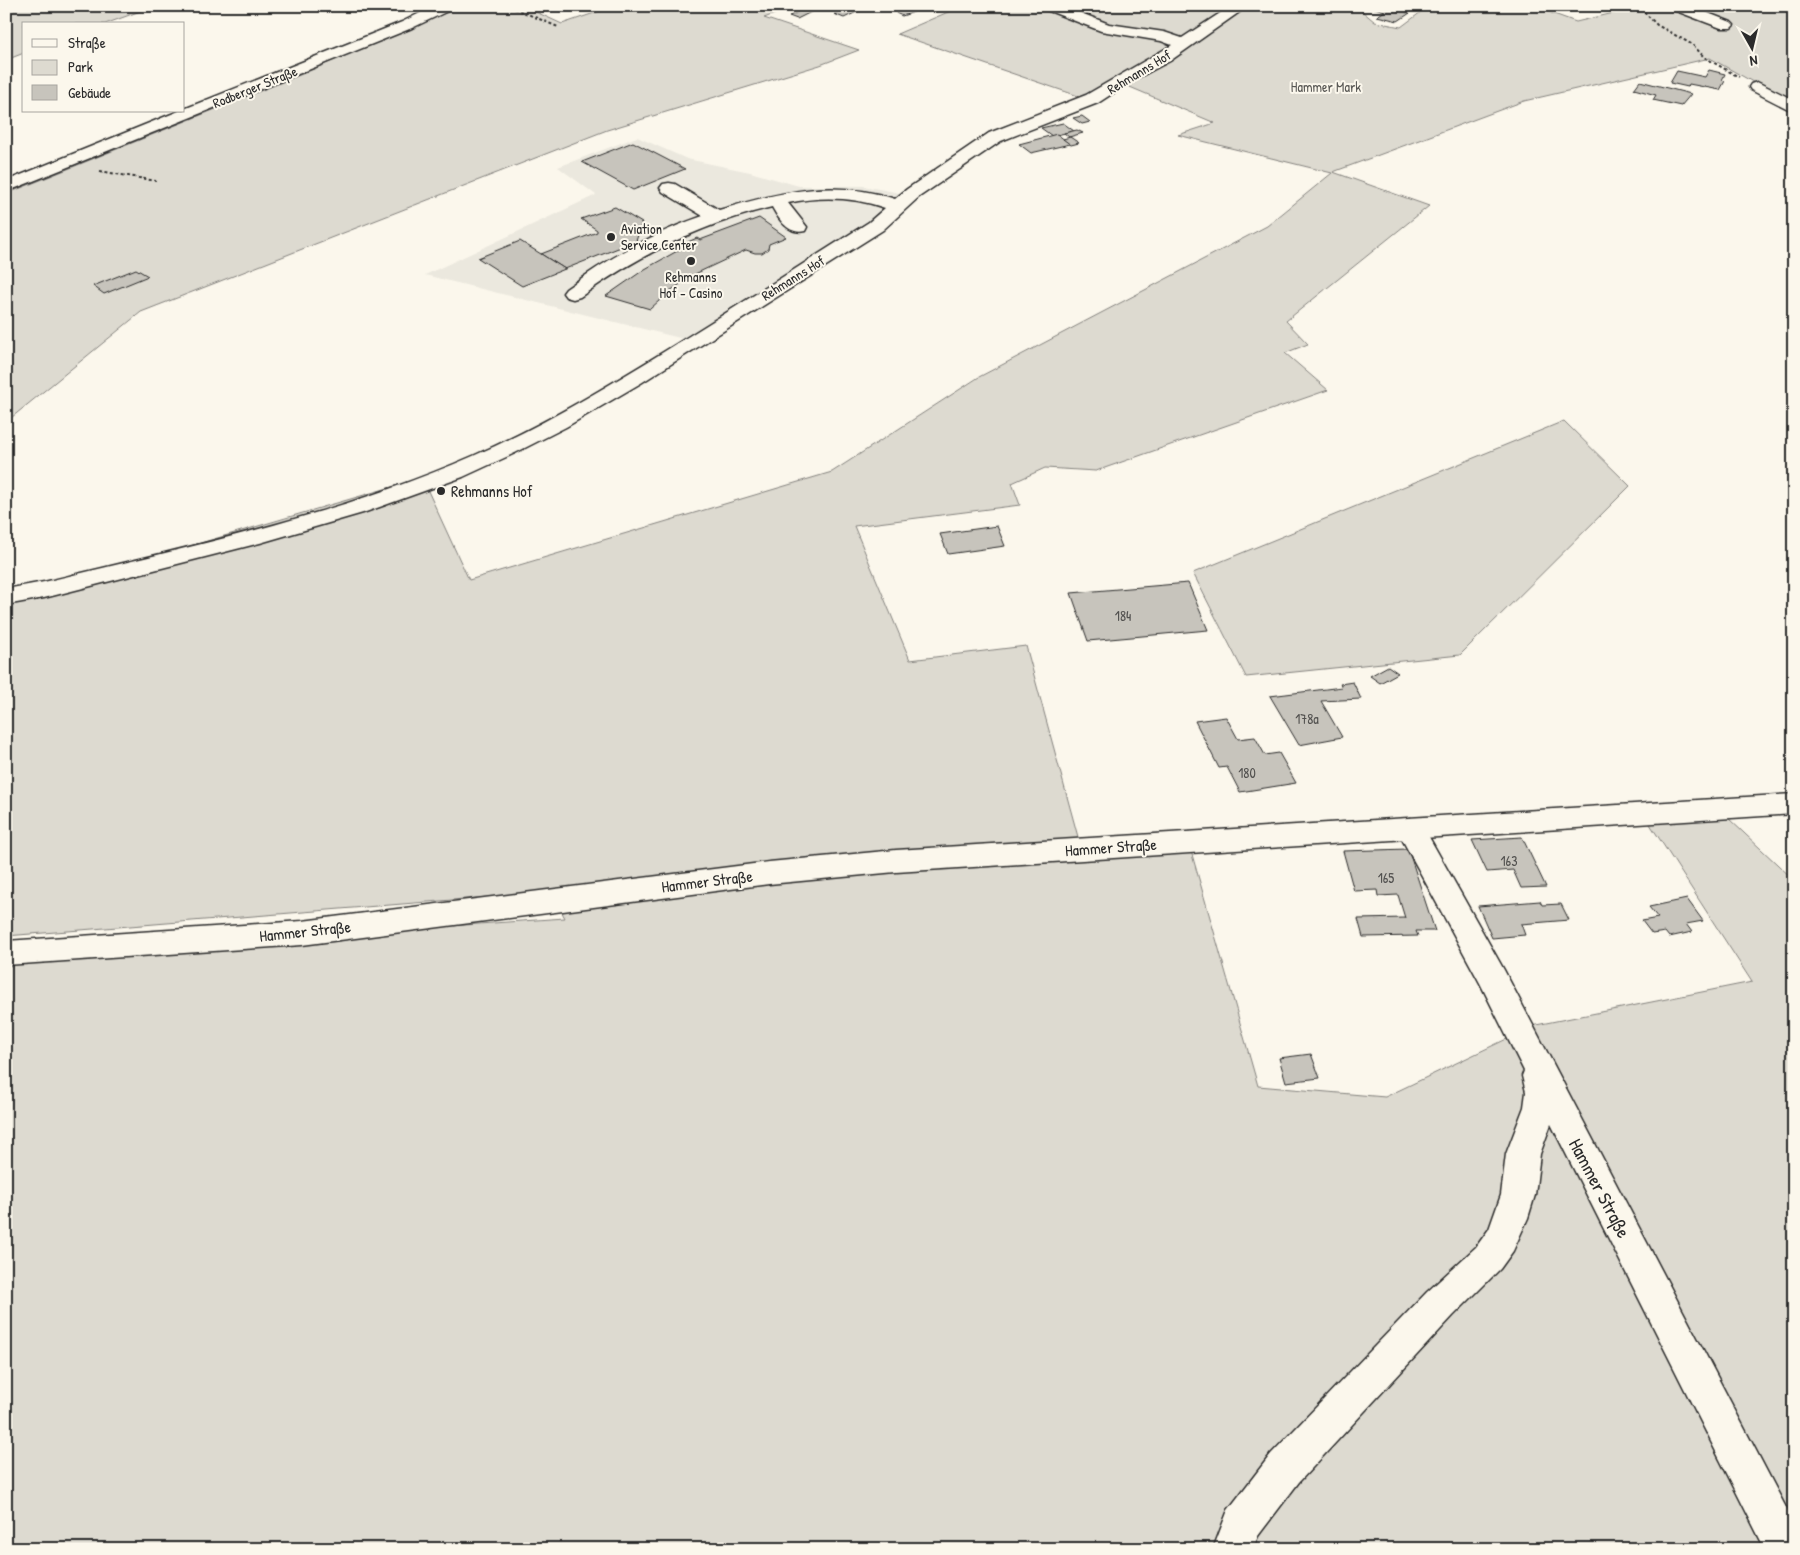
<svg xmlns="http://www.w3.org/2000/svg" width="1800" height="1555" font-family="'Patrick Hand',sans-serif">
  <rect width="100%" height="100%" fill="#fbf7ec"/>
  <filter id="ink" filterUnits="userSpaceOnUse"><feTurbulence type="fractalNoise" baseFrequency=".02" numOctaves="2"/><feDisplacementMap in="SourceGraphic" scale="10" xChannelSelector="R" yChannelSelector="G"/><feConvolveMatrix kernelMatrix="1 2 1 2 8 2 1 2 1" color-interpolation-filters="sRGB"/></filter>
  <g filter="url(#ink)">
    <!-- built -->
    <polygon fill="#ebe8de" points="637,137 687,159 750,172 799,186 863,186 905,194 889,210 688,340 425,275 596,195 558,167"/>
    <!-- green -->
    <g fill="#dddad0" stroke="#84827e">
      <polygon points="6,6 154,6 105,24 24,24 24,53 6,60"/>
      <polygon points="457,6 523,6 562,24 615,6 796,6 764,18 859,50 820,65 607,130 141,312 6,422 6,194 307,72"/>
      <polygon points="962,6 1356,6 1375,22 1401,27 1425,9 1418,6 1532,6 1576,22 1643,6 1681,6 1709,17 1720,6 1794,6 1794,105 1710,58 1524,101 1333,172 1429,206 1286,321 1308,344 1285,353 1328,390 1096,471 1045,468 1012,483 1020,505 854,526 910,660 1026,646 1084,859 1191,851 1258,1086 1385,1097 1515,1035 1547,1124 1526,1027 1752,982 1648,821 1728,818 1794,880 1794,1549 6,1549 6,957 565,918 551,892 6,936 6,600 422,478 469,580 832,472 979,377 1267,226 1332,173 1178,135 1215,123 1118,82 1087,99 897,34"/>
      <polygon points="1564,421 1630,486 1460,655 1246,677 1193,573"/>
    </g>
    <!-- building -->
    <g fill="#c7c4bc" stroke="#2b2b2b">
      <polygon points="851,6 863,9 844,18 834,14"/>
      <polygon points="1399,6 1395,9 1410,13 1398,21 1377,16 1385,11 1371,7"/>
      <polygon points="1574,6 1592,6 1596,8 1584,11"/>
      <polygon points="807,8 815,10 797,19 789,16"/>
      <polygon points="908,9 914,12 902,16 896,13"/>
      <polygon points="1709,70 1725,74 1722,80 1725,81 1720,90 1689,84 1688,87 1670,83 1677,71 1705,77"/>
      <polygon points="1640,81 1691,94 1681,106 1653,100 1656,95 1634,89"/>
      <polygon points="1082,116 1090,122 1082,124 1073,118"/>
      <polygon points="1063,123 1074,131 1052,136 1041,128"/>
      <polygon points="1077,130 1083,133 1069,137 1064,133"/>
      <polygon points="1057,134 1070,144 1031,153 1019,144"/>
      <polygon points="1070,137 1079,143 1071,145 1063,139"/>
      <polygon points="633,142 685,169 633,190 582,162"/>
      <polygon points="615,207 642,223 636,241 565,269 541,254 597,232 597,230 581,219"/>
      <polygon points="759,218 786,237 769,244 768,249 762,253 755,253 746,250 697,273 670,291 650,309 606,296 645,269 679,250 676,247 697,238 700,240"/>
      <polygon points="520,241 541,254 565,269 522,286 478,258"/>
      <polygon points="136,269 148,276 104,294 93,286"/>
      <polygon points="997,526 1005,546 948,554 940,534"/>
      <polygon points="1188,583 1208,630 1088,641 1071,593"/>
      <polygon points="1388,666 1398,673 1380,683 1370,676"/>
      <polygon points="1353,682 1361,699 1321,701 1342,737 1299,745 1270,696 1342,687 1340,684"/>
      <polygon points="1226,717 1238,739 1255,737 1265,755 1279,753 1296,783 1240,792 1227,767 1219,768 1195,721"/>
      <polygon points="1522,837 1546,887 1521,888 1513,870 1487,872 1472,840"/>
      <polygon points="1408,849 1435,931 1416,931 1418,936 1363,937 1358,919 1405,918 1398,895 1378,896 1377,890 1354,891 1343,851"/>
      <polygon points="1687,899 1703,921 1686,924 1692,932 1669,937 1665,932 1652,934 1642,921 1658,918 1649,907"/>
      <polygon points="1540,901 1542,905 1561,904 1569,920 1521,924 1525,935 1492,938 1478,906"/>
      <polygon points="1311,1054 1320,1078 1286,1082 1279,1058"/>
    </g>
    <g fill="none" stroke-linecap="round" stroke-linejoin="round">
      <!-- minor casing -->
      <g stroke="#2b2b2b" stroke-width="3">
        <g id="minor">
          <polygon points="434,6 454,6 452,9 412,28 6,192 6,181 179,111 184,111 184,109 402,22"/>
          <path d="M 1042,6 L 1063,6 L 1109,24 L 1164,32 L 1182,38 L 1231,6 L 1248,6 L 1170,61 L 1130,82 L 1098,103 L 1001,141 L 919,197 L 883,230 L 641,383 L 566,427 L 515,453 L 463,477 L 363,513 L 260,543 L 44,598 L 6,605 L 6,589 L 44,582 C 188,547 336,516 473,456 C 540,427 603,389 665,351 C 733,309 801,265 869,222 L 885,208 C 853,197 821,196 788,203 L 807,227 L 805,231 C 789,235 779,220 772,207 C 701,224 639,255 580,297 L 573,299 L 566,297 L 563,293 L 566,289 C 609,258 653,233 703,216 L 663,192 L 660,188 L 663,184 L 669,183 L 675,184 L 719,210 C 780,192 833,178 895,199 L 907,189 L 989,133 L 1086,95 L 1172,45 L 1161,41 L 1101,31 L 1044,9 Z"/>
          <polygon points="1669,6 1690,6 1731,22 1734,25 1731,28 1721,28 1671,9"/>
          <polygon points="1757,82 1794,100 1794,112 1751,90 1749,87 1751,84"/>
          <polygon points="1410,818 1420,821 1504,970 1794,1523 1794,1549 1765,1549 1551,1124 1540,1154 1535,1195 1528,1218 1513,1251 1500,1269 1453,1316 1299,1482 1258,1536 1253,1549 1213,1549 1228,1510 1271,1454 1427,1292 1476,1247 1489,1229 1501,1195 1506,1154 1524,1107 1526,1092 1522,1076 1524,1071 1480,983 1396,828 1400,821"/>
        </g>
      </g>
      <!-- major casing -->
      <g stroke="#2b2b2b" stroke-width="3">
        <polygon id="major" points="1794,794 1794,814 896,872 769,884 302,945 6,965 6,941 302,921 769,862 896,850"/>
      </g>
      <!-- path -->
      <g stroke="#2b2b2b" stroke-width="2" stroke-dasharray="3 2.5" stroke-linecap="butt">
        <polyline points="509,6 558,27"/>
        <polyline points="1647,6 1645,13 1657,25 1693,45 1704,57 1739,77"/>
        <polyline points="100,171 156,181"/>
      </g>
      <!-- minor -->
      <use href="#minor" fill="#fbf7ec" fill-rule="evenodd"/>
      <!-- major -->
      <use href="#major" fill="#fbf7ec" fill-rule="evenodd"/>
    </g>
  </g>
  <!-- markers -->
  <g fill="#2b2b2b" stroke="#fbf7ec" stroke-width="2">
    <circle cx="611" cy="237" r="5"/>
    <circle cx="691" cy="261" r="5"/>
    <circle cx="441" cy="491" r="5"/>
  </g>
  <g text-anchor="middle" stroke-width="4" stroke-linejoin="round" paint-order="stroke">
    <!-- far-street labels -->
    <g font-size="14" fill="#2b2b2b" stroke="#fbf7ec">
      <text transform="translate(1139 72) rotate(-31)" y="5">Rehmanns Hof</text>
      <text transform="translate(255 87) rotate(-22)" y="5">Rodberger Straße</text>
      <text transform="translate(793 278) rotate(-32)" y="5">Rehmanns Hof</text>
    </g>
    <!-- far-park labels -->
    <g font-size="14" fill="#585754" stroke="#fbf7ec">
      <text x="1326" y="92">Hammer Mark</text>
    </g>
    <!-- far-poi labels -->
    <g font-size="14" fill="#2b2b2b" stroke="#fbf7ec" text-anchor="start">
      <text x="621" y="234">Aviation<tspan x="621" dy="16">Service Center</tspan></text>
      <text x="691" y="282" text-anchor="middle">Rehmanns<tspan x="691" dy="16">Hof - Casino</tspan></text>
    </g>
    <!-- number labels -->
    <g font-size="14" fill="#52514f">
      <text x="1123" y="621">184</text>
      <text x="1307" y="724">178a</text>
      <text x="1247" y="778">180</text>
      <text x="1509" y="866">163</text>
      <text x="1386" y="883">165</text>
    </g>
    <!-- poi labels -->
    <g font-size="16" fill="#2b2b2b" stroke="#fbf7ec" text-anchor="start">
      <text x="451" y="497">Rehmanns Hof</text>
    </g>
    <!-- street labels -->
    <g font-size="16" fill="#2b2b2b" stroke="#fbf7ec">
      <text transform="translate(1111 847) rotate(-4)" y="6">Hammer Straße</text>
      <text transform="translate(707 881) rotate(-7)" y="6">Hammer Straße</text>
      <text transform="translate(305 931) rotate(-6)" y="6">Hammer Straße</text>
    </g>
    <!-- near-street labels -->
    <g font-size="19" fill="#2b2b2b" stroke="#fbf7ec">
      <text transform="translate(1600 1188) rotate(62)" y="7">Hammer Straße</text>
    </g>
  </g>
  <!-- margin -->
  <rect width="1800" height="1555" fill="none" stroke="#fbf7ec" stroke-width="25"/>
  <rect x="12" y="12" width="1775" height="1530" fill="none" stroke="#2b2b2b" stroke-width="2" filter="url(#ink)"/>
  <!-- legend -->
  <rect x="22" y="22" width="162" height="90" fill="#fbf7ec" stroke="#a8a59f"/>
  <rect x="32" y="39" width="25" height="8" fill="#fbf7ec" stroke="#a8a59f"/>
  <text x="68" y="48" font-size="15" fill="#2b2b2b">Straße</text>
  <rect x="32" y="60" width="25" height="15" fill="#dddad0" stroke="#a8a59f"/>
  <text x="68" y="72" font-size="15" fill="#2b2b2b">Park</text>
  <rect x="32" y="85" width="25" height="15" fill="#c7c4bc" stroke="#a8a59f"/>
  <text x="68" y="98" font-size="15" fill="#2b2b2b">Gebäude</text>
  <!-- north arrow -->
  <g transform="translate(1752 48) rotate(172)" stroke="#fbf7ec" stroke-width="4" paint-order="stroke">
  <path d="M0-4L9 19L0 12L-9 19Z" fill="#2b2b2b"/>
  <text y="-8" font-size="14" font-weight="bold" text-anchor="middle" fill="#2b2b2b">N</text>
  </g>
</svg>
